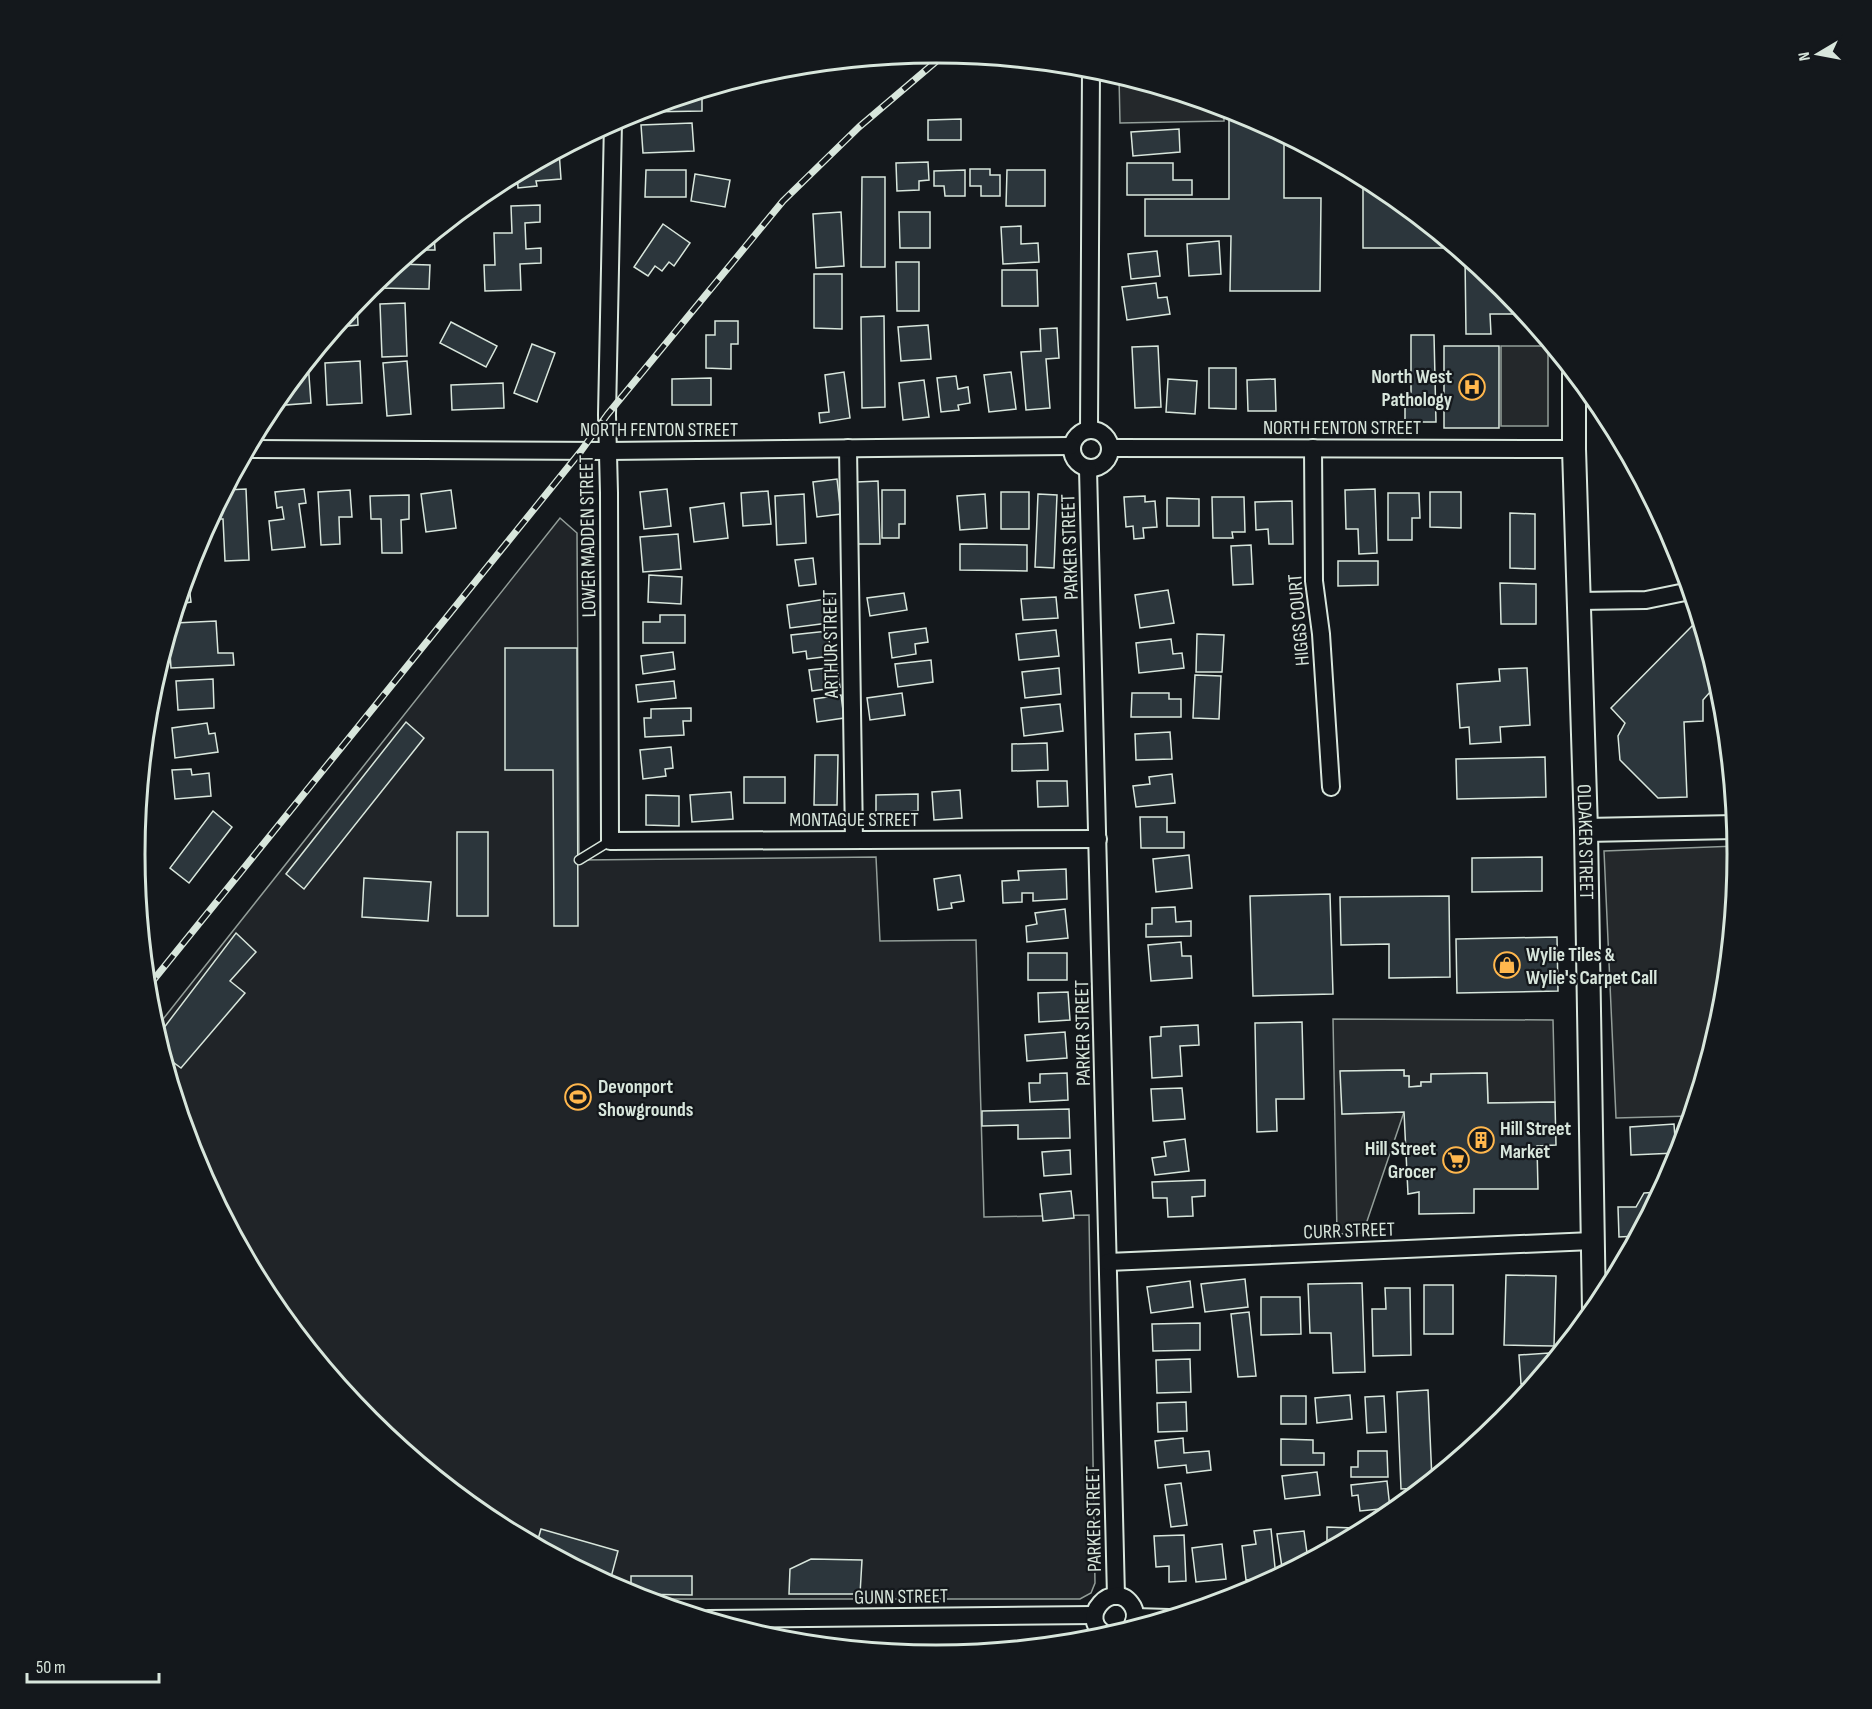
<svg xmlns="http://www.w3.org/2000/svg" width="1872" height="1709" font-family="'Sofia Sans Condensed',sans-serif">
  <rect width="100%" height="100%" fill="#14181c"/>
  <!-- green -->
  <polygon fill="#202428" stroke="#939e99" stroke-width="1.5" points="560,518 577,533 579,860 876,857 880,941 976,940 984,1217 1089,1215 1095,1583 1091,1593 1080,1599 639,1599 629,1595 490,1521 369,1421 269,1300 195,1161 156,1028"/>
  <!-- parking -->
  <g fill="#24282b" stroke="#939e99" stroke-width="1.5">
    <polygon points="1119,76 1224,108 1224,121 1120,123"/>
    <rect x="1501" y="346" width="47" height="80"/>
    <polygon points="1737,846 1738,855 1723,1011 1691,1116 1616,1118 1604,851"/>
    <polygon points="1333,1019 1553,1020 1555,1102 1488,1103 1487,1073 1431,1074 1431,1082 1421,1082 1421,1086 1409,1087 1409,1076 1404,1076 1404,1070 1341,1071 1342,1114 1404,1112 1363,1233 1337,1234"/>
  </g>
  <!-- building -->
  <g fill="#2c363c" stroke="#d8e6dc" stroke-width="1.5">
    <polygon points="690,95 702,95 702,111 647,112 647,108"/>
    <polygon points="1229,116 1248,116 1284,136 1284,198 1321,198 1320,291 1230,291 1231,236 1145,236 1145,199 1229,199"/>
    <polygon points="961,119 961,140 928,140 928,120"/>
    <polygon points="692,123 694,151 643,153 641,125"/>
    <polygon points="1179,129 1180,152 1133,156 1131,132"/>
    <polygon points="559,151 561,179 536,181 537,186 518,188 517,174 527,170 527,168"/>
    <polygon points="928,162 929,180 919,181 919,190 897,191 896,163"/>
    <polygon points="1127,163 1173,163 1173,180 1192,180 1192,195 1127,195"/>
    <polygon points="970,169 990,169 990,175 1000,175 1000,196 981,196 981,186 970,186"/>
    <polygon points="646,170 686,170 686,197 645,197"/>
    <polygon points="965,170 965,196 945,196 944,186 934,186 934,171"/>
    <polygon points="1007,170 1045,170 1045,206 1006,206"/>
    <polygon points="695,174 730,180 725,207 691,201"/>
    <polygon points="862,177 885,177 885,267 861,267"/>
    <polygon points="1363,178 1382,188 1455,248 1363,248"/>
    <polygon points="540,205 540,222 525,223 526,249 541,248 541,263 520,264 521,290 485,291 484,265 495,265 494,233 512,233 511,206"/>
    <polygon points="841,212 844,266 816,268 813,214"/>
    <polygon points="899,212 930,212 930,248 900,248"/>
    <polygon points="663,224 690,243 674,266 669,262 662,271 655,266 648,276 634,267"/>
    <polygon points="1021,226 1021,244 1038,243 1039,262 1003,264 1001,227"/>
    <polygon points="434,234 435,250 414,250"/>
    <polygon points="1219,241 1221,274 1189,276 1187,244"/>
    <polygon points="1157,251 1160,276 1131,279 1128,254"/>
    <polygon points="1465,257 1503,288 1516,303 1516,314 1490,314 1491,334 1466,334"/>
    <polygon points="896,262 919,262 919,311 897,311"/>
    <polygon points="397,264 430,265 429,289 378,288 378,280"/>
    <polygon points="1002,270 1037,270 1038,306 1002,306"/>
    <polygon points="814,274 842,274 842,329 814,328"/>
    <polygon points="1156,283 1158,298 1167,297 1170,314 1127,320 1122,287"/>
    <polygon points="357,303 358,325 337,327"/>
    <polygon points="405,303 407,356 382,357 380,304"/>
    <polygon points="884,316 885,407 862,408 861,317"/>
    <polygon points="715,321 738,321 738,344 731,344 731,369 706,368 706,335 715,335"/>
    <polygon points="451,322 497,346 486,367 440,343"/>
    <polygon points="928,325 931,359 901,361 898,327"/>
    <polygon points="1057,328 1059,358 1046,359 1050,408 1026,410 1021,352 1041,351 1040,329"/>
    <polygon points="1411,335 1434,335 1436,422 1405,422 1405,392 1411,392"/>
    <polygon points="532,344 555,353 537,402 514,393"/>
    <polygon points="1158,346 1161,407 1135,408 1132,347"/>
    <rect x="1444" y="346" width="55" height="82"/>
    <polygon points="360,361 362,403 327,405 325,363"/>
    <polygon points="407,361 411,414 387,416 383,363"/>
    <polygon points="308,362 311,403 272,406"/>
    <polygon points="1209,368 1236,368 1236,409 1209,408"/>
    <polygon points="844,372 850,418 820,423 819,413 829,412 825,375"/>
    <polygon points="1011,372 1016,409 989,412 984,375"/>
    <polygon points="956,376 958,389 968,387 970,403 958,405 959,410 941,412 937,378"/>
    <polygon points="711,378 711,405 672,405 672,379"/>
    <polygon points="1168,379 1197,381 1195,414 1166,412"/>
    <polygon points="1275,379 1276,411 1248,411 1247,380"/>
    <polygon points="924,380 929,417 903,420 899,383"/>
    <polygon points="503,383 504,408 452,410 451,385"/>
    <polygon points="837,479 841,514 817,517 813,482"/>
    <polygon points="878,481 880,544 858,544 857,482"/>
    <polygon points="246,489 249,560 225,561 223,519 212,519 212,515 226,490"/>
    <polygon points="304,489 306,503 299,504 305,547 272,550 269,521 284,519 282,507 277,508 275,492"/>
    <polygon points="667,489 671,526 644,529 640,492"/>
    <polygon points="1375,489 1377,553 1359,554 1358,529 1346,529 1345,490"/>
    <polygon points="350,490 352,517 339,517 340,544 321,545 318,492"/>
    <polygon points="451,490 456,528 426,532 421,494"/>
    <polygon points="882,490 905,490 905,524 899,524 899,538 882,538"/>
    <polygon points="768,491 771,524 743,526 741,493"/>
    <rect x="1001" y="492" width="28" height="37"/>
    <polygon points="1430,492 1461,492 1461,528 1430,527"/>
    <polygon points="1388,493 1419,493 1420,518 1412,518 1412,540 1388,540"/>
    <polygon points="804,494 806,543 777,545 775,496"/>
    <polygon points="985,494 987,528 960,530 957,496"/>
    <polygon points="1038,494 1057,495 1054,568 1035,567"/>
    <polygon points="409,495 409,519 401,520 402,553 382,553 381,519 371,519 370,496"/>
    <polygon points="1145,496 1145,502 1155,501 1157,527 1143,528 1144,538 1134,539 1133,526 1126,527 1124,497"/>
    <polygon points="1212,497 1244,497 1245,532 1232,532 1233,538 1213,538"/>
    <polygon points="1167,498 1199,499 1199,526 1167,526"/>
    <polygon points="1292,501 1293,544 1269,544 1268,529 1256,530 1255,502"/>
    <polygon points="724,503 728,538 694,542 690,508"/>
    <polygon points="1510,513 1535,514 1535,569 1510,568"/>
    <polygon points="678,534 681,569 643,572 640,537"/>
    <polygon points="960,544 1027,545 1027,571 960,570"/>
    <polygon points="1251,545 1253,584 1233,585 1231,546"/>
    <polygon points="813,558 816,584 799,586 795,560"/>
    <polygon points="1338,561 1378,561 1378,585 1338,586"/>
    <polygon points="649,575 682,577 681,604 648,602"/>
    <polygon points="186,578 188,578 191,602 178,604"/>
    <polygon points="1500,583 1536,584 1536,624 1501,624"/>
    <polygon points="1168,590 1174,623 1140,628 1135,595"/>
    <polygon points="904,593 907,610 870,616 867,598"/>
    <polygon points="1056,597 1058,618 1023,620 1021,599"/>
    <polygon points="833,598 836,622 790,628 787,605"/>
    <polygon points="660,615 685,615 685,643 643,643 643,622 660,622"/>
    <polygon points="216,621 218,653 233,653 234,665 171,668 169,639 175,639 175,623"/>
    <polygon points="1696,622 1701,626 1718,683 1703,700 1703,721 1684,722 1687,797 1658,798 1620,760 1618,736 1625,723 1611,708"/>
    <polygon points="926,628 928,642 915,644 916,654 892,658 889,633"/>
    <polygon points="1056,630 1059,656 1019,660 1016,634"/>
    <polygon points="828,631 831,656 807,659 806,651 793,653 791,635"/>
    <polygon points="1197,634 1224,635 1222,672 1196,672"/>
    <polygon points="1171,639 1173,654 1182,653 1184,668 1139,673 1136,643"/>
    <polygon points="505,648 577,648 578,926 554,926 553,770 505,770"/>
    <polygon points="673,652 675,669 643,674 641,656"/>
    <polygon points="931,660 933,682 898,687 895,664"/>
    <polygon points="837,667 840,687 812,691 809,670"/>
    <polygon points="1059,668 1061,694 1025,698 1022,672"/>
    <polygon points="1527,668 1530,725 1500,727 1501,742 1470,744 1469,727 1460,728 1457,684 1500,681 1499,669"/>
    <polygon points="1195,675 1221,676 1219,719 1193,718"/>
    <polygon points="213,679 214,708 178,710 176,681"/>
    <polygon points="674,681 676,698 638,702 636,685"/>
    <polygon points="902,693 905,715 870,720 867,698"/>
    <polygon points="1132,693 1169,693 1169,699 1181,699 1181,717 1131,717"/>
    <polygon points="841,695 844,718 817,722 814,699"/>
    <polygon points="1060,704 1063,731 1024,736 1021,708"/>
    <polygon points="691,708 691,721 683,721 684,735 645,737 644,718 651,718 651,709"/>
    <polygon points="406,722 424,738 304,889 286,874"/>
    <polygon points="207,723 209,734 215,733 218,752 175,758 172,728"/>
    <polygon points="1170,732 1172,759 1136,760 1135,734"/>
    <polygon points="1047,743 1048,770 1012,771 1012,744"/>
    <polygon points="671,747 673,768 665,769 666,776 643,779 640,750"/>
    <polygon points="815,755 838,755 837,805 814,805"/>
    <polygon points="1545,757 1546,797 1457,799 1456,759"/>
    <polygon points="191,769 192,775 209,773 211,796 175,799 172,770"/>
    <polygon points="1172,774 1175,803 1136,807 1133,786 1150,784 1149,777"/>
    <rect x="744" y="777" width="41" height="26"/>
    <polygon points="1037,781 1067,781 1068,806 1038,807"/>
    <polygon points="960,790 962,818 934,820 932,792"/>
    <polygon points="731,792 733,819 692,822 690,795"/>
    <polygon points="918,794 918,811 907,812 908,825 876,825 876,795"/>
    <polygon points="646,795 679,796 679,826 646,825"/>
    <polygon points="213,811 232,827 189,883 170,868"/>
    <polygon points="1140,817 1167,817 1167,832 1184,832 1184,848 1141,848"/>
    <rect x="457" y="832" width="31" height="84"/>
    <polygon points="1189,855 1192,888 1156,892 1153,859"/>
    <polygon points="1542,857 1542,891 1472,892 1472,858"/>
    <polygon points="1066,869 1067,899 1033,901 1033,893 1022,893 1022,902 1003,903 1002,881 1019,880 1018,871"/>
    <polygon points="960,875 964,901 951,903 952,908 938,910 934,879"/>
    <polygon points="364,878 431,882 428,921 362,917"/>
    <polygon points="1330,894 1333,994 1253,996 1250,896"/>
    <polygon points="1449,896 1450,977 1389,978 1389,944 1341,945 1340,897"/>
    <polygon points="1175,907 1176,922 1191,921 1191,936 1146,937 1146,924 1152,924 1152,908"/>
    <polygon points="1065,909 1068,938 1027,942 1026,926 1037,924 1035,913"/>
    <polygon points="236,933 256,952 230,981 245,993 181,1068 162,1054 163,1029"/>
    <polygon points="1557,937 1558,991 1457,993 1456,939"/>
    <polygon points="1181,942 1182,956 1191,956 1192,978 1151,981 1148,945"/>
    <rect x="1028" y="953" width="39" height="27"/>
    <polygon points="1068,992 1070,1020 1039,1022 1038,993"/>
    <polygon points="1302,1022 1304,1099 1276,1099 1277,1131 1257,1132 1255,1023"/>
    <polygon points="1198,1025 1199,1045 1180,1046 1182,1076 1152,1078 1150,1037 1161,1036 1161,1027"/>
    <polygon points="1065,1032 1067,1058 1027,1061 1025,1035"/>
    <polygon points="1404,1070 1404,1076 1409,1076 1409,1087 1421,1086 1421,1082 1431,1082 1431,1074 1487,1073 1488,1103 1555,1102 1556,1145 1537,1146 1538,1189 1474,1189 1474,1213 1419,1214 1419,1192 1408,1194 1404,1112 1342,1114 1340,1071"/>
    <polygon points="1067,1073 1068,1100 1030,1102 1029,1083 1040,1083 1040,1074"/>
    <polygon points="1182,1088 1185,1119 1153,1121 1151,1089"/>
    <polygon points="1069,1109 1070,1138 1018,1139 1018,1125 982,1126 982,1111"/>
    <polygon points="1674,1124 1676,1153 1631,1155 1630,1127"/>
    <polygon points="1185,1139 1189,1171 1155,1175 1152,1158 1166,1156 1164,1142"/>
    <polygon points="1070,1150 1071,1174 1044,1176 1042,1152"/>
    <polygon points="1205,1180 1205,1196 1192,1197 1193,1216 1168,1217 1167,1198 1153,1198 1152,1182"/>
    <polygon points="1071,1191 1074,1218 1043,1221 1040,1194"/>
    <polygon points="1660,1192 1637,1236 1619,1237 1618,1207 1636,1207 1644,1193"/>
    <polygon points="1506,1275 1556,1276 1554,1346 1504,1345"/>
    <polygon points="1245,1279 1248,1307 1205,1312 1201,1284"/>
    <polygon points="1190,1281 1193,1307 1151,1313 1147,1287"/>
    <polygon points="1362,1283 1365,1372 1333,1373 1331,1333 1310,1333 1308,1284"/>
    <rect x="1424" y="1285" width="29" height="49"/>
    <polygon points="1385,1288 1410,1288 1411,1355 1373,1356 1372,1309 1386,1309"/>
    <polygon points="1261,1297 1300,1297 1301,1334 1261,1335"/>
    <polygon points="1249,1312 1256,1376 1238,1377 1231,1314"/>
    <polygon points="1200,1323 1200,1350 1153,1351 1152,1324"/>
    <polygon points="1549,1353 1550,1365 1535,1382 1521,1384 1519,1355"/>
    <polygon points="1190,1359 1191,1392 1157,1393 1156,1360"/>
    <polygon points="1428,1390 1432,1480 1422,1488 1401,1489 1397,1392"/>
    <polygon points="1350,1395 1352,1419 1317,1423 1315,1398"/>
    <rect x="1281" y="1396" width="25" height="28"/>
    <polygon points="1384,1396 1386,1432 1367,1433 1365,1397"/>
    <polygon points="1186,1402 1187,1431 1158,1432 1157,1403"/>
    <polygon points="1183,1438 1184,1453 1209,1451 1211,1470 1187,1473 1186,1465 1158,1468 1155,1441"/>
    <polygon points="1281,1439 1313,1440 1313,1453 1324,1453 1324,1465 1281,1465"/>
    <polygon points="1358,1451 1387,1451 1388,1477 1351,1477 1351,1467 1358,1467"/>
    <polygon points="1317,1472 1320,1495 1285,1499 1282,1476"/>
    <polygon points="1387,1481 1390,1508 1360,1511 1358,1495 1352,1496 1351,1485"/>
    <polygon points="1181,1483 1187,1525 1171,1527 1165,1485"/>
    <polygon points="1327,1527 1354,1528 1354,1536 1327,1550"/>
    <polygon points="541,1529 618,1551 609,1585 536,1546"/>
    <polygon points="1271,1529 1276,1577 1246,1580 1242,1546 1256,1544 1254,1531"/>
    <polygon points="1304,1531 1308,1560 1283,1574 1277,1534"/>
    <polygon points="1184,1535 1186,1581 1169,1582 1169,1566 1156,1567 1154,1536"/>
    <polygon points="1222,1544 1226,1579 1196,1582 1192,1548"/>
    <polygon points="811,1559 862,1560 860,1594 789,1594 790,1569"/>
    <polygon points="631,1576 692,1576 692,1595 631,1594"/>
  </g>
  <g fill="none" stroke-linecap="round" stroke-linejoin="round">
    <!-- lane casing -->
    <g stroke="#d8e6dc" stroke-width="11">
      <polyline id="lane" points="579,860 610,841"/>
    </g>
    <!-- street casing -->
    <g stroke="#d8e6dc" stroke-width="20">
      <g id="street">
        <polyline points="613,122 607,415 609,493 610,841 1098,839"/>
        <circle cx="1091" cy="449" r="19"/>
        <polyline points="1089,430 1091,68"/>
        <polyline points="848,448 854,840"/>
        <polyline points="1110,448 1574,449"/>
        <polyline points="1313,448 1314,581 1321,634 1331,787"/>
        <polyline points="248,449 608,451 1071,446"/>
        <polyline points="1088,469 1116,1596"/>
        <polyline points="1579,601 1646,600 1690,591"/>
        <polyline points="1108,1262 1592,1241"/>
        <polyline points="1135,1617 1169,1618"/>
        <polyline points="708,1619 1094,1615"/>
        <path d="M 1109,1636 C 1072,1620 1115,1575 1133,1607 C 1137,1615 1135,1622 1130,1630"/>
      </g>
    </g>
    <!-- secondary casing -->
    <g stroke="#d8e6dc" stroke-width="26">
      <g id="secondary">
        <path id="s1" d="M 1574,374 L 1574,449 L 1586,830 L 1594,1311"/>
        <polyline points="1586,830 1735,827"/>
      </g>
    </g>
    <!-- lane -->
    <use href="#lane" stroke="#14181c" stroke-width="8"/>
    <!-- street -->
    <use href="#street" stroke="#14181c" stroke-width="16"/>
    <!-- secondary -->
    <use href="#secondary" stroke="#14181c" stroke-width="22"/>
    <!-- rail casing -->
    <g stroke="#d8e6dc" stroke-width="7">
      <polyline id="rail" points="147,988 581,451 607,415 783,201 859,127 946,53"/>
    </g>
    <!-- rail -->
    <use href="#rail" stroke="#14181c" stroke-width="4.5" stroke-dasharray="14" stroke-linecap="butt"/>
    <!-- fence -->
    <polyline stroke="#d8e6dc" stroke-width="1.5" stroke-dasharray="8 3" stroke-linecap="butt" points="1717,1015 1717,1029"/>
  </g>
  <!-- icons -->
  <defs>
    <g id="hospital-ring" transform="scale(1.35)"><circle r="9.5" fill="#14181c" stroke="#ffb74d" stroke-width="1.5"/><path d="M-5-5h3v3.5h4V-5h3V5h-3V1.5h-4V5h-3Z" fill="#ffb74d"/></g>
    <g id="shop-ring" transform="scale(1.35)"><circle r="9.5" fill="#14181c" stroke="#ffb74d" stroke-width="1.5"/><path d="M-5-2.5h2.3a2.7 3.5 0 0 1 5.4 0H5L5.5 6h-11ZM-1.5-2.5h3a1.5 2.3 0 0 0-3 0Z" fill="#ffb74d"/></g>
    <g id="stadium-ring" transform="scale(1.35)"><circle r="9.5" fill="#14181c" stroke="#ffb74d" stroke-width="1.5"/><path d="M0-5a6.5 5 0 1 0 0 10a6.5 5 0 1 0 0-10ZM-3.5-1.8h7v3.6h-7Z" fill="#ffb74d"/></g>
    <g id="building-ring" transform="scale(1.35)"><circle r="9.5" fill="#14181c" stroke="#ffb74d" stroke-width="1.5"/><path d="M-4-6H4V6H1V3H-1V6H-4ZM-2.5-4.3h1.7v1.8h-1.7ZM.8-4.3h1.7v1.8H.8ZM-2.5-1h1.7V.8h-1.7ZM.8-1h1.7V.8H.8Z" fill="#ffb74d"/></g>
    <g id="supermarket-ring" transform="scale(1.35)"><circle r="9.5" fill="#14181c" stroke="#ffb74d" stroke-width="1.5"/><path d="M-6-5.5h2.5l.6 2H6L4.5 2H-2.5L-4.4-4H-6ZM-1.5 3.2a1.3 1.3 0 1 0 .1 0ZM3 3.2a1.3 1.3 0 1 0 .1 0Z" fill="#ffb74d"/></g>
  </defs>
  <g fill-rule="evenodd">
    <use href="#hospital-ring" x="1472" y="387"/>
    <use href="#shop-ring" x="1507" y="965"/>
    <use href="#stadium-ring" x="578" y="1097"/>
    <use href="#building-ring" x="1481" y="1140"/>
    <use href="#supermarket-ring" x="1456" y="1160"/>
  </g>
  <g text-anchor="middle" stroke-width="4.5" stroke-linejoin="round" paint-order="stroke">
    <!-- poi labels -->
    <g font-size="20" font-weight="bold" fill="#d8e6dc" stroke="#14181c" text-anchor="start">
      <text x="1452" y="383" text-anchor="end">North West<tspan x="1452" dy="23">Pathology</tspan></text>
      <text x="1526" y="961">Wylie Tiles &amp;<tspan x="1526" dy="23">Wylie's Carpet Call</tspan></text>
      <text x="598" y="1093">Devonport<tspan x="598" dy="23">Showgrounds</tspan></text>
      <text x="1500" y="1135">Hill Street<tspan x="1500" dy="23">Market</tspan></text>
      <text x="1436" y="1155" text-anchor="end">Hill Street<tspan x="1436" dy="23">Grocer</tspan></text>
    </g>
    <!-- street labels -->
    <g font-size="20" fill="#d8e6dc" stroke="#14181c">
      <text x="1342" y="434">NORTH FENTON STREET</text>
      <text x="659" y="436">NORTH FENTON STREET</text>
      <text transform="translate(587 536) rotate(-91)" y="7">LOWER MADDEN STREET</text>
      <text transform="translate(1069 547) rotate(-92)" y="7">PARKER STREET</text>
      <text transform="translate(1298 620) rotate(-95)" y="7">HIGGS COURT</text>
      <text transform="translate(830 644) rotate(-91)" y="7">ARTHUR STREET</text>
      <text x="854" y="826">MONTAGUE STREET</text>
      <text dy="7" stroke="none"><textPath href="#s1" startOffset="468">OLDAKER STREET</textPath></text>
      <text transform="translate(1082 1033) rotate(-91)" y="7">PARKER STREET</text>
      <text transform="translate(1349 1230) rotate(-2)" y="7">CURR STREET</text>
      <text transform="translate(1093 1519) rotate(-91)" y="7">PARKER STREET</text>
      <text transform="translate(901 1596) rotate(-1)" y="7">GUNN STREET</text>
    </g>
  </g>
  <!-- crop -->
  <path d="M0 0H1872V1709H0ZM145 854a791 791 0 1 1 1582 0a791 791 0 1 1-1582 0Z" fill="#14181c" fill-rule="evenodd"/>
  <path fill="none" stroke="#d8e6dc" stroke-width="3" d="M145 854a791 791 0 1 1 1582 0a791 791 0 1 1-1582 0Z"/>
  <!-- north arrow -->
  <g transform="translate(1818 54) rotate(260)" stroke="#14181c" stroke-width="4.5" paint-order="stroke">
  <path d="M0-4.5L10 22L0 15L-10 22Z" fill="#d8e6dc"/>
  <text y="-9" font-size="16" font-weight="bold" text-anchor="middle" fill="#d8e6dc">N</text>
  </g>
  <!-- scale -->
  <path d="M27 1673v9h132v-9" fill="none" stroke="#d8e6dc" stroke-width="3"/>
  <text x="36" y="1673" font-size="18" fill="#d8e6dc" stroke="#14181c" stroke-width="4.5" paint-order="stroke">50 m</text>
</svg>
